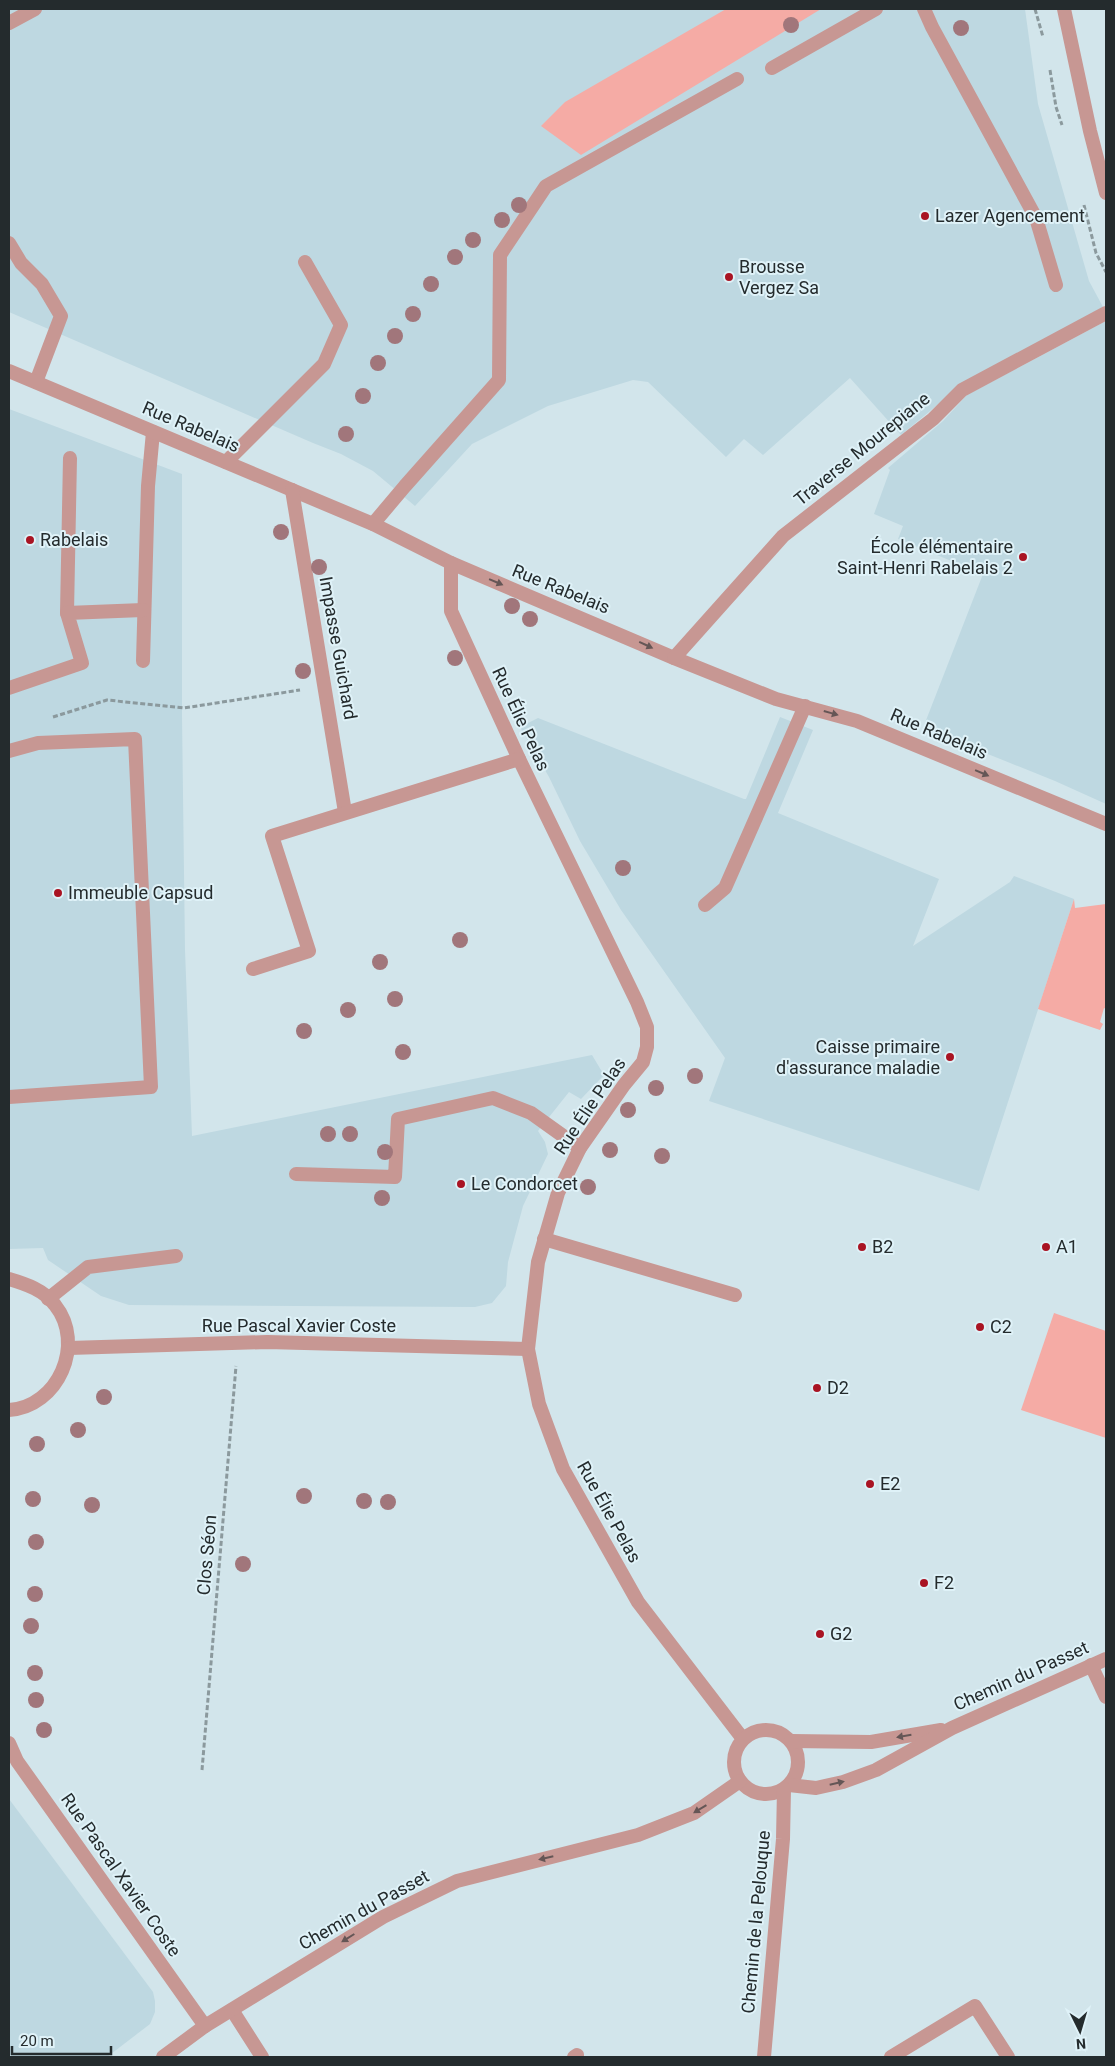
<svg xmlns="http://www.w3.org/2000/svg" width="1115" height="2066" font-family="Roboto,sans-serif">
  <rect width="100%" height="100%" fill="#d2e5eb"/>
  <!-- built -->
  <g fill="#bed8e1">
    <polygon points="9,9 1025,9 1038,104 1089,281 1103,307 959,387 901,435 850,378 763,455 744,439 726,457 648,382 633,380 548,406 472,444 415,506 373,471 341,454 313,443 9,312"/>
    <polygon points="1106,321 1106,804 1055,781 923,728 983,574 898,539 903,526 874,514 890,470 888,468 943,421 967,395"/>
    <polygon points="9,409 182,474 182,716 185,950 192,1136 592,1055 604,1075 581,1099 569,1092 538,1131 545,1142 548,1154 523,1206 508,1262 506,1286 492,1303 475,1307 129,1305 101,1296 48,1260 43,1248 9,1249"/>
    <polygon points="780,717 813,730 778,813 939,879 913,946 1010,882 1014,876 1074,899 979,1191 709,1101 725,1058 621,910 580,841 549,777 520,727 538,718 744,799 746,799"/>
    <polygon points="9,1799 153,1992 155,2001 155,2012 150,2024 107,2057 9,2057"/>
  </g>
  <!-- green -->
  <g fill="#f5aba5">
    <polygon points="726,9 821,9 581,155 541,126 565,102"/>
    <polygon points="1074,899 1075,908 1106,904 1106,1009 1104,1008 1100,1022 1103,1024 1100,1030 1038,1009"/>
    <polygon points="1054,1313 1106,1331 1106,1438 1021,1410"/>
  </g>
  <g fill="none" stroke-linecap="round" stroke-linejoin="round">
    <!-- path -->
    <g stroke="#8b999d" stroke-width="3" stroke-dasharray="5 2.5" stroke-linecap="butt">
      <polyline points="1035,9 1043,37"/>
      <polyline points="1050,70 1056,107 1062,125"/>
      <polyline points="1084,205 1096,253 1106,272"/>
      <polyline points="53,717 107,700 184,708 300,690"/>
      <polyline points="202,1770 236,1366"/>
    </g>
    <!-- service -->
    <g stroke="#c79793" stroke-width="14">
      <polyline points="924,9 932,27 1036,218 1056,285"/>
      <polyline points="9,23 35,9"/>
      <polyline points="772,68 876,9"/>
      <polyline points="9,243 21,263 42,284 61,316 36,382"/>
      <polyline points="226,462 324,364 341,325 305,262"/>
      <polyline points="373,524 405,486 499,380 500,255 546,186 737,79"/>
      <polyline points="67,613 70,458"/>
      <polyline points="143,661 148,486 153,432"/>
      <polyline points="9,688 82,663 67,613 143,610"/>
      <polyline points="9,751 38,743 135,739 151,1087 9,1097"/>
      <polyline points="705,905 725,888 805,706"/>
      <polyline points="296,1174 395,1177 398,1119 493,1098 531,1113 580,1148"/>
      <polyline points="544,1239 735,1295"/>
      <polyline points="48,1299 88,1267 176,1256"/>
      <polyline points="891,2057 975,2006 1008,2057"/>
    </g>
    <!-- minor -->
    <g stroke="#c79793" stroke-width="14">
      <polyline points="1064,9 1090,131 1106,193"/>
      <polyline points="9,371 373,524 451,563 674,658 776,699 857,721 1106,824"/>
      <polyline points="292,490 345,812"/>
      <polyline points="451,563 451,611 519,759 637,1002 647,1027 647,1047 643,1062 624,1085 580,1148 558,1193 538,1262 528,1349 539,1404 563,1469 638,1602 743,1739"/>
      <polyline points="674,658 783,536 933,419 962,390 1106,313"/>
      <polyline points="253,969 309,951 272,836 519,759"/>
      <path d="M 9,1279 C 26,1284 44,1290 55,1305 C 86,1344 58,1407 9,1410"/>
      <polyline points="69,1348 267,1342 528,1349"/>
      <polyline points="1091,1665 1106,1697"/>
      <circle cx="766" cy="1762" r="32"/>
      <polyline points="791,1741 871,1742 941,1730"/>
      <polyline points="9,1743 17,1761 205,2026"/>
      <polyline points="789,1785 816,1788 843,1782 876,1770 952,1728 1106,1659"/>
      <polyline points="232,2010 262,2057"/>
      <polyline points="163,2057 205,2026 383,1917 457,1881 638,1835 694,1813 740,1781"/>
      <polyline points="574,2057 577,2055"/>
      <polyline points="764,2057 783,1839 784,1789"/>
    </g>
  </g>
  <!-- trees -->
  <g fill="#a1767b">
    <circle cx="791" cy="25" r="8"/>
    <circle cx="961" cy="28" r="8"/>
    <circle cx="519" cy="205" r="8"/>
    <circle cx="502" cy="220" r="8"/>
    <circle cx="473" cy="240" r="8"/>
    <circle cx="455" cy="257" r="8"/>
    <circle cx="431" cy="284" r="8"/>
    <circle cx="413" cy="314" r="8"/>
    <circle cx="395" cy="336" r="8"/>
    <circle cx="378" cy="363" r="8"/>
    <circle cx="363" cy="396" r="8"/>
    <circle cx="346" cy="434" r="8"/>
    <circle cx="281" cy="532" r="8"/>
    <circle cx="319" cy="567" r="8"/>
    <circle cx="512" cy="606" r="8"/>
    <circle cx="530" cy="619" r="8"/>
    <circle cx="455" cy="658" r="8"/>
    <circle cx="303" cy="671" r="8"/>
    <circle cx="623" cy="868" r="8"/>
    <circle cx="460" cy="940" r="8"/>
    <circle cx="380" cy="962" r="8"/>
    <circle cx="395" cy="999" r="8"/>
    <circle cx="348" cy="1010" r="8"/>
    <circle cx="304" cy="1031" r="8"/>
    <circle cx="403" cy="1052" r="8"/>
    <circle cx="695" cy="1076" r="8"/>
    <circle cx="656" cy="1088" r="8"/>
    <circle cx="628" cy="1110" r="8"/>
    <circle cx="328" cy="1134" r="8"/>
    <circle cx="350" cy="1134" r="8"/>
    <circle cx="610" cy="1150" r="8"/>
    <circle cx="385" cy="1152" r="8"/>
    <circle cx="662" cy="1156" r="8"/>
    <circle cx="588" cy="1187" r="8"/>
    <circle cx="382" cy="1198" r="8"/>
    <circle cx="104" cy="1397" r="8"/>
    <circle cx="78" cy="1430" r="8"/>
    <circle cx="37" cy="1444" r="8"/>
    <circle cx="304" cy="1496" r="8"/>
    <circle cx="33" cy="1499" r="8"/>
    <circle cx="364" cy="1501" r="8"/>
    <circle cx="388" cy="1502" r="8"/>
    <circle cx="92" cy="1505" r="8"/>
    <circle cx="36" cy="1542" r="8"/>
    <circle cx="243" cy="1564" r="8"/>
    <circle cx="35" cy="1594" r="8"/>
    <circle cx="31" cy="1626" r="8"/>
    <circle cx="35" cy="1673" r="8"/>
    <circle cx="36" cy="1700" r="8"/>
    <circle cx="44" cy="1730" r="8"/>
  </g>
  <!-- one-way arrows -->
  <defs><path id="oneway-solid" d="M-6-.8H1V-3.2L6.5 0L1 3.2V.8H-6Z" transform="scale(1.25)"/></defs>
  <g fill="#655656">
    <use href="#oneway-solid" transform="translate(496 582) rotate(23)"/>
    <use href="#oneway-solid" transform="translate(646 645) rotate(25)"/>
    <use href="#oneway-solid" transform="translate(831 713) rotate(16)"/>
    <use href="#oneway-solid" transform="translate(982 773) rotate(23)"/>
    <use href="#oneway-solid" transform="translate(904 1736) rotate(170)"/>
    <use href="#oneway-solid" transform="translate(837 1783) rotate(-13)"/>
    <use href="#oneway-solid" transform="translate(700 1809) rotate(149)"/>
    <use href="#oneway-solid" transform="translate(546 1858) rotate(167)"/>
    <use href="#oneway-solid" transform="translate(348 1938) rotate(148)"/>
  </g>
  <!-- markers -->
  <g fill="#a91423" stroke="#dff2f8" stroke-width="2">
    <circle cx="925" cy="216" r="5"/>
    <circle cx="729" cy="277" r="5"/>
    <circle cx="30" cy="540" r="5"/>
    <circle cx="1023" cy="557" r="5"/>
    <circle cx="58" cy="893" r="5"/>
    <circle cx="950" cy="1057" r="5"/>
    <circle cx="461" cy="1184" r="5"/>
    <circle cx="862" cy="1247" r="5"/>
    <circle cx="1046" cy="1247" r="5"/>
    <circle cx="980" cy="1327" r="5"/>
    <circle cx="817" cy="1388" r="5"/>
    <circle cx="870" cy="1484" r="5"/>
    <circle cx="924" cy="1583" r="5"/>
    <circle cx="820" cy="1634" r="5"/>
  </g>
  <g text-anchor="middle" stroke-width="4" stroke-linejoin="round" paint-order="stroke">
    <!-- poi labels -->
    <g font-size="18" fill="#242b2d" stroke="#dff2f8" text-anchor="start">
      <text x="935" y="222">Lazer Agencement</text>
      <text x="739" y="273">Brousse<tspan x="739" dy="21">Vergez Sa</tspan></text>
      <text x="40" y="546">Rabelais</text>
      <text x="1013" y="553" text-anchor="end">École élémentaire<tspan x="1013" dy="21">Saint-Henri Rabelais 2</tspan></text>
      <text x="68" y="899">Immeuble Capsud</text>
      <text x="940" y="1053" text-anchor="end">Caisse primaire<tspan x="940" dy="21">d'assurance maladie</tspan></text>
      <text x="471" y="1190">Le Condorcet</text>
      <text x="872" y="1253">B2</text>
      <text x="1056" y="1253">A1</text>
      <text x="990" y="1333">C2</text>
      <text x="827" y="1394">D2</text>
      <text x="880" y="1490">E2</text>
      <text x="934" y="1589">F2</text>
      <text x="830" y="1640">G2</text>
    </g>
    <!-- street labels -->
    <g font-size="18" fill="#242b2d" stroke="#dff2f8">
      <text transform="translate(191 427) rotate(23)" y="6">Rue Rabelais</text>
      <text transform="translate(862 449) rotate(-39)" y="6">Traverse Mourepiane</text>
      <text transform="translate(561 589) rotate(22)" y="6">Rue Rabelais</text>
      <text transform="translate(338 648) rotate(80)" y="6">Impasse Guichard</text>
      <text transform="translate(521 719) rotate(65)" y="6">Rue Élie Pelas</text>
      <text transform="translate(939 734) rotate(23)" y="6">Rue Rabelais</text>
      <text transform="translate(590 1106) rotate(-56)" y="6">Rue Élie Pelas</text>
      <text x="299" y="1332">Rue Pascal Xavier Coste</text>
      <text transform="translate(609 1512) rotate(61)" y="6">Rue Élie Pelas</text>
      <text transform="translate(207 1555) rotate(-85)" y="6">Clos Séon</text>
      <text transform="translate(1021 1676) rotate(-24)" y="6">Chemin du Passet</text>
      <text transform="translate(121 1875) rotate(55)" y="6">Rue Pascal Xavier Coste</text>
      <text transform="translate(364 1910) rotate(-29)" y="6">Chemin du Passet</text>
      <text transform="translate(756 1922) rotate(-85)" y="6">Chemin de la Pelouque</text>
    </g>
  </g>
  <!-- border -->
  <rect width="1115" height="2066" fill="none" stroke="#242b2d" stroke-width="20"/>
  <!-- north arrow -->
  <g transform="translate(1080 2031) rotate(175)" stroke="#dff2f8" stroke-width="4" paint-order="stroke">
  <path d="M0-4L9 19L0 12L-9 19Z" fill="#242b2d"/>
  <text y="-8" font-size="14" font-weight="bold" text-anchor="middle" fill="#242b2d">N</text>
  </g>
  <!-- scale -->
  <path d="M12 2046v8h99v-8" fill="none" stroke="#242b2d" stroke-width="2.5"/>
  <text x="20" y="2046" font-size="15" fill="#242b2d" stroke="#dff2f8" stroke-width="4" paint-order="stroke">20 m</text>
</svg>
